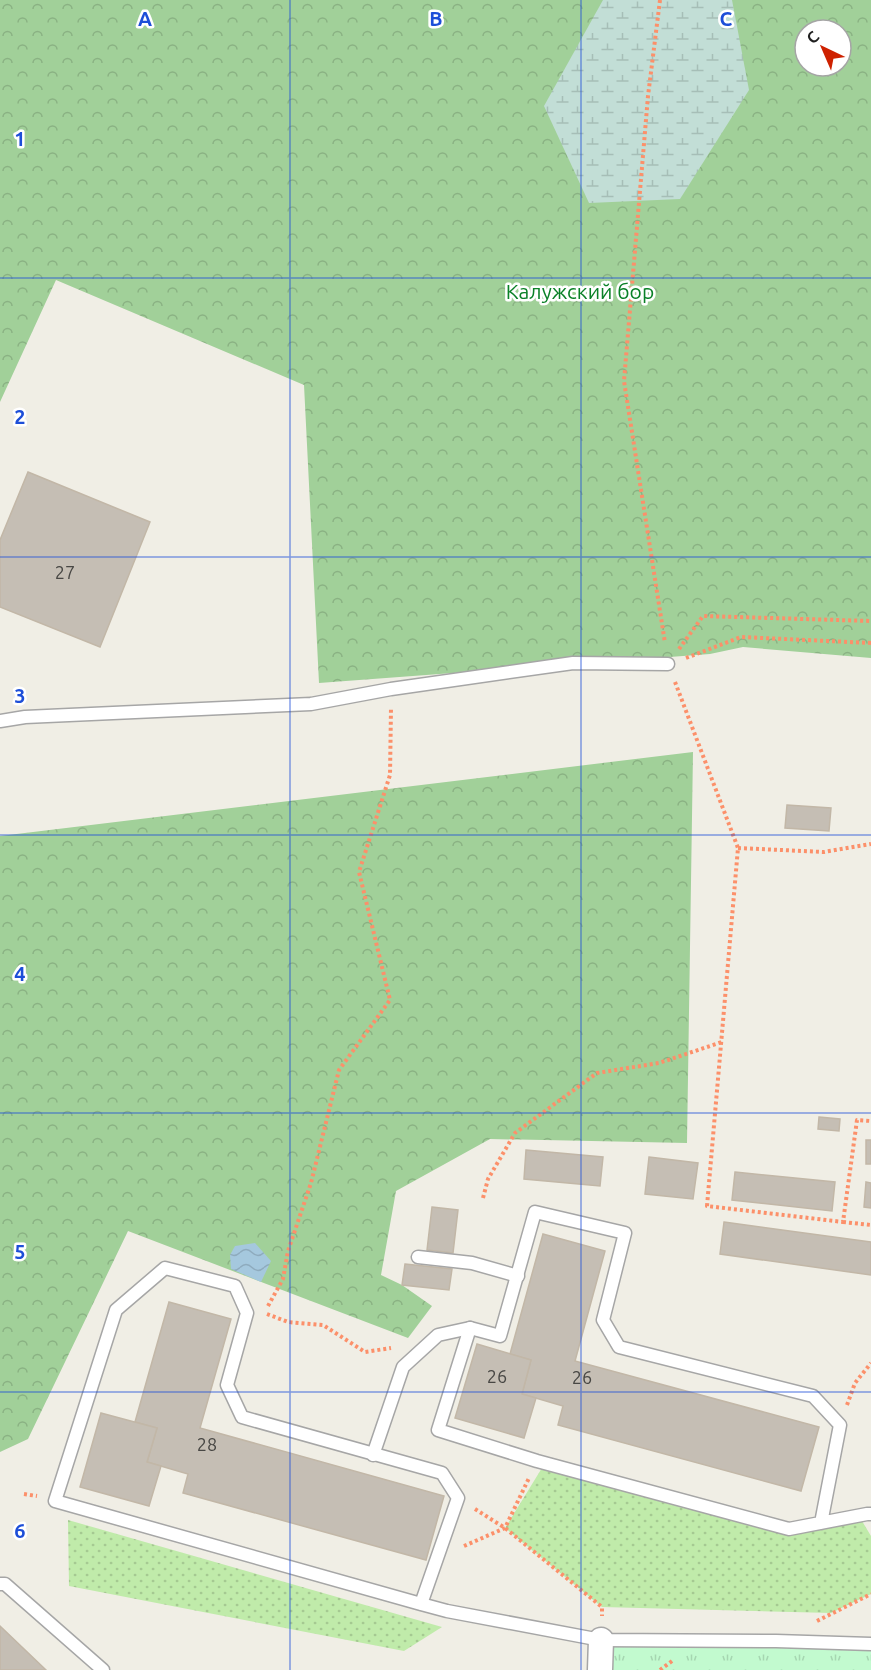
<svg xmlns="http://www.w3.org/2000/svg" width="871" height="1670" font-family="Ubuntu,sans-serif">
  <defs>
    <pattern id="grass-dots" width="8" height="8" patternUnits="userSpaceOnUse" patternTransform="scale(1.5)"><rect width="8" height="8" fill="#c0ebaa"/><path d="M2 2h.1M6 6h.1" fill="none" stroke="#a5c992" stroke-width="1.8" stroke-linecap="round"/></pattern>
    <pattern id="forest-crowns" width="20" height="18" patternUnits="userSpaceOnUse" patternTransform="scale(1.5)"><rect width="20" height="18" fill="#a1d099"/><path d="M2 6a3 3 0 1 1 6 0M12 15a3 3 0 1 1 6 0" fill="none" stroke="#8ab283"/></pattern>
    <pattern id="wetland-marsh" width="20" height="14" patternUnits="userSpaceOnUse" patternTransform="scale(1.5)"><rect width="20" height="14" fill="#c2ded6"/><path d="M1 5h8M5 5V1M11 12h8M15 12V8" fill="none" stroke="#a6beb7"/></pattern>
    <pattern id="park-tufts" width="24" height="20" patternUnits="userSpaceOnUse" patternTransform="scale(1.5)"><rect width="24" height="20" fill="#c2facf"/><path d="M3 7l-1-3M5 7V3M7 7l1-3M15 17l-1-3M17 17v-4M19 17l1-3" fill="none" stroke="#a6d6b1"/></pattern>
    <pattern id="water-waves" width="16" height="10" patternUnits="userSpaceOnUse" patternTransform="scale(1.5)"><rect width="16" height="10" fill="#a5c8de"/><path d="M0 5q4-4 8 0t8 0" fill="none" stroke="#8eabbe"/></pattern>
  </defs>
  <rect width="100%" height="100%" fill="#f0eee5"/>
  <!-- grass -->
  <g fill="url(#grass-dots)">
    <polygon points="545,1463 789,1529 859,1516 871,1536 871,1594 831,1613 602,1607 505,1528"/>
    <polygon points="68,1520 442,1627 404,1651 69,1586"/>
  </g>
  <!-- forest -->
  <g fill="url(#forest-crowns)" fill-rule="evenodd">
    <path d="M 0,0 L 871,0 L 871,658 L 743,647 L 710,654 L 319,683 L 304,385 L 56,280 L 0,402 ZM 805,30 L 841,30 L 841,66 L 805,66 Z"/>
    <polygon points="693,752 687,1143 490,1139 396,1191 381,1275 402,1285 432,1306 408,1338 128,1231 28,1439 0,1452 0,836"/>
  </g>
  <!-- wetland -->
  <polygon fill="url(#wetland-marsh)" points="603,0 732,0 749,90 680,199 589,203 544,106"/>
  <!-- park -->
  <polygon fill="url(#park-tufts)" points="601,1640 871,1644 871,1670 600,1670"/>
  <!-- water -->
  <polygon fill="url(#water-waves)" points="255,1243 271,1261 261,1282 231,1269 230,1255 235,1246"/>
  <!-- building -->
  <g fill="#c5beb4" stroke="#c2b7a7" stroke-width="1.5">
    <polygon points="28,472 150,522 100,647 0,607 0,540"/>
    <polygon points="787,805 831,808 829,831 785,828"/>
    <polygon points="819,1117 840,1119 839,1131 818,1129"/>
    <rect x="866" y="1140" width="5" height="24"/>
    <polygon points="526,1150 603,1157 600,1186 524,1179"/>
    <polygon points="649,1157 698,1163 693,1199 645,1194"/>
    <polygon points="735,1172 835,1182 832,1211 732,1200"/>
    <polygon points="866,1182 871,1183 871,1208 864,1207"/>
    <polygon points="432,1207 458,1210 453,1253 427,1250"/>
    <polygon points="724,1222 871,1242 871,1275 720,1254"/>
    <polygon points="543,1234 605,1251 575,1361 819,1427 801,1491 558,1425 563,1406 522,1394 531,1360 510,1354"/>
    <polygon points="405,1264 452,1269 449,1290 402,1285"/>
    <polygon points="169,1302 231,1319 200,1428 444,1496 426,1560 183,1493 188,1474 147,1462 157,1428 135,1422"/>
    <polygon points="477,1344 531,1360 522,1394 536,1398 524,1438 455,1418"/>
    <polygon points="101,1413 157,1428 147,1462 161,1466 149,1506 80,1487"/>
    <polygon points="0,1626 46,1670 0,1670"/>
  </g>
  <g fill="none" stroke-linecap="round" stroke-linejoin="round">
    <!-- lane casing -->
    <g stroke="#a6a6a6" stroke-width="15">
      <g id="lane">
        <polyline points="0,721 25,717 311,704 391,689 573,663 668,664"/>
        <polyline points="418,1257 472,1263 518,1276"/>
        <polyline points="373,1455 403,1367 438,1335 470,1328"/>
        <polyline points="821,1523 840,1425 813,1396 619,1347 603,1320 625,1233 535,1212 500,1336 470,1328 438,1430 537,1461 789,1529 867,1514 871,1514"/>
        <polyline points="0,1584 5,1584 103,1670"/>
        <polyline points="421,1604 458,1498 442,1473 242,1417 227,1385 247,1313 235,1286 165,1268 116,1310 55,1501 421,1604 447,1611 601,1640 776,1641 871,1644"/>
      </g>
    </g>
    <!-- street casing -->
    <g stroke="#a6a6a6" stroke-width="27">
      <polyline id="street" points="600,1670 601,1640"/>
    </g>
    <!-- path -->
    <g stroke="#fc906a" stroke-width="4" stroke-dasharray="3 3" stroke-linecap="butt">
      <polyline points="660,0 648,96 624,381 665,643"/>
      <polyline points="679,649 703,616 871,621"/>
      <polyline points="686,658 741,637 871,643"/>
      <polyline points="675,682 738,848 707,1206 843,1222 857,1120 871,1121"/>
      <polyline points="738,848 824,852 871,844"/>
      <polyline points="483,1198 488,1179 515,1133 597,1073 659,1063 722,1042"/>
      <polyline points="843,1222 871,1225"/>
      <polyline points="268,1306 283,1279 288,1251 311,1183 339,1070 390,1000 359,872 390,775 391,708"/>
      <polyline points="267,1314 288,1322 323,1325 365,1352 391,1348"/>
      <polyline points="847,1405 855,1383 871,1363"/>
      <polyline points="24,1494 37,1496"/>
      <polyline points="475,1509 505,1528 602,1607 602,1616"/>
      <polyline points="464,1546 505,1528 529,1478"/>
      <polyline points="817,1621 871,1594"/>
      <polyline points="660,1670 672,1661"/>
    </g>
    <!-- lane -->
    <use href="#lane" stroke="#fff" stroke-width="12"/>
    <!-- street -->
    <use href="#street" stroke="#fff" stroke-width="24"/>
  </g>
  <!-- grid -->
  <path fill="none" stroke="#1d4ed8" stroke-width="1.5" stroke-opacity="0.55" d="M 290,0 L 290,1670M 581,0 L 581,1670M 0,278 L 871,278M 0,557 L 871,557M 0,835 L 871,835M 0,1113 L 871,1113M 0,1392 L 871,1392"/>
  <g text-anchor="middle" stroke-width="5" stroke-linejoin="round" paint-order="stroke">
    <!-- number labels -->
    <g font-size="18" fill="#484744">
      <text x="65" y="579">27</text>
      <text x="497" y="1383">26</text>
      <text x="582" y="1384">26</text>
      <text x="207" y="1451">28</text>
    </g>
    <!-- park labels -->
    <g font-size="21" fill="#0a8127" stroke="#fff">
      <text x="580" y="299">Калужский бор</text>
    </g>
  </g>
  <g font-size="20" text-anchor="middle" font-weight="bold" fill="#1d4ed8" stroke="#fff" stroke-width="5" stroke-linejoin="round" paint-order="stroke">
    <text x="145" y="26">A</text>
    <text x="436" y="26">B</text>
    <text x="726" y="26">C</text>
    <text x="20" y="146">1</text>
    <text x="20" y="424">2</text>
    <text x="20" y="703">3</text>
    <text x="20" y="981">4</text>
    <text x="20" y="1259">5</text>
    <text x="20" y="1538">6</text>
  </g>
  <!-- north arrow -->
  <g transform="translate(823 48) rotate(316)"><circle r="28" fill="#ffffff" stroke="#a5a5a5" stroke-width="1.5"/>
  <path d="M0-4.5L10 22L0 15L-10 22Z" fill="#ce2100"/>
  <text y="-9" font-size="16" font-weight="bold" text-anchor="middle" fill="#1f1f1f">С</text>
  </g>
</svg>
